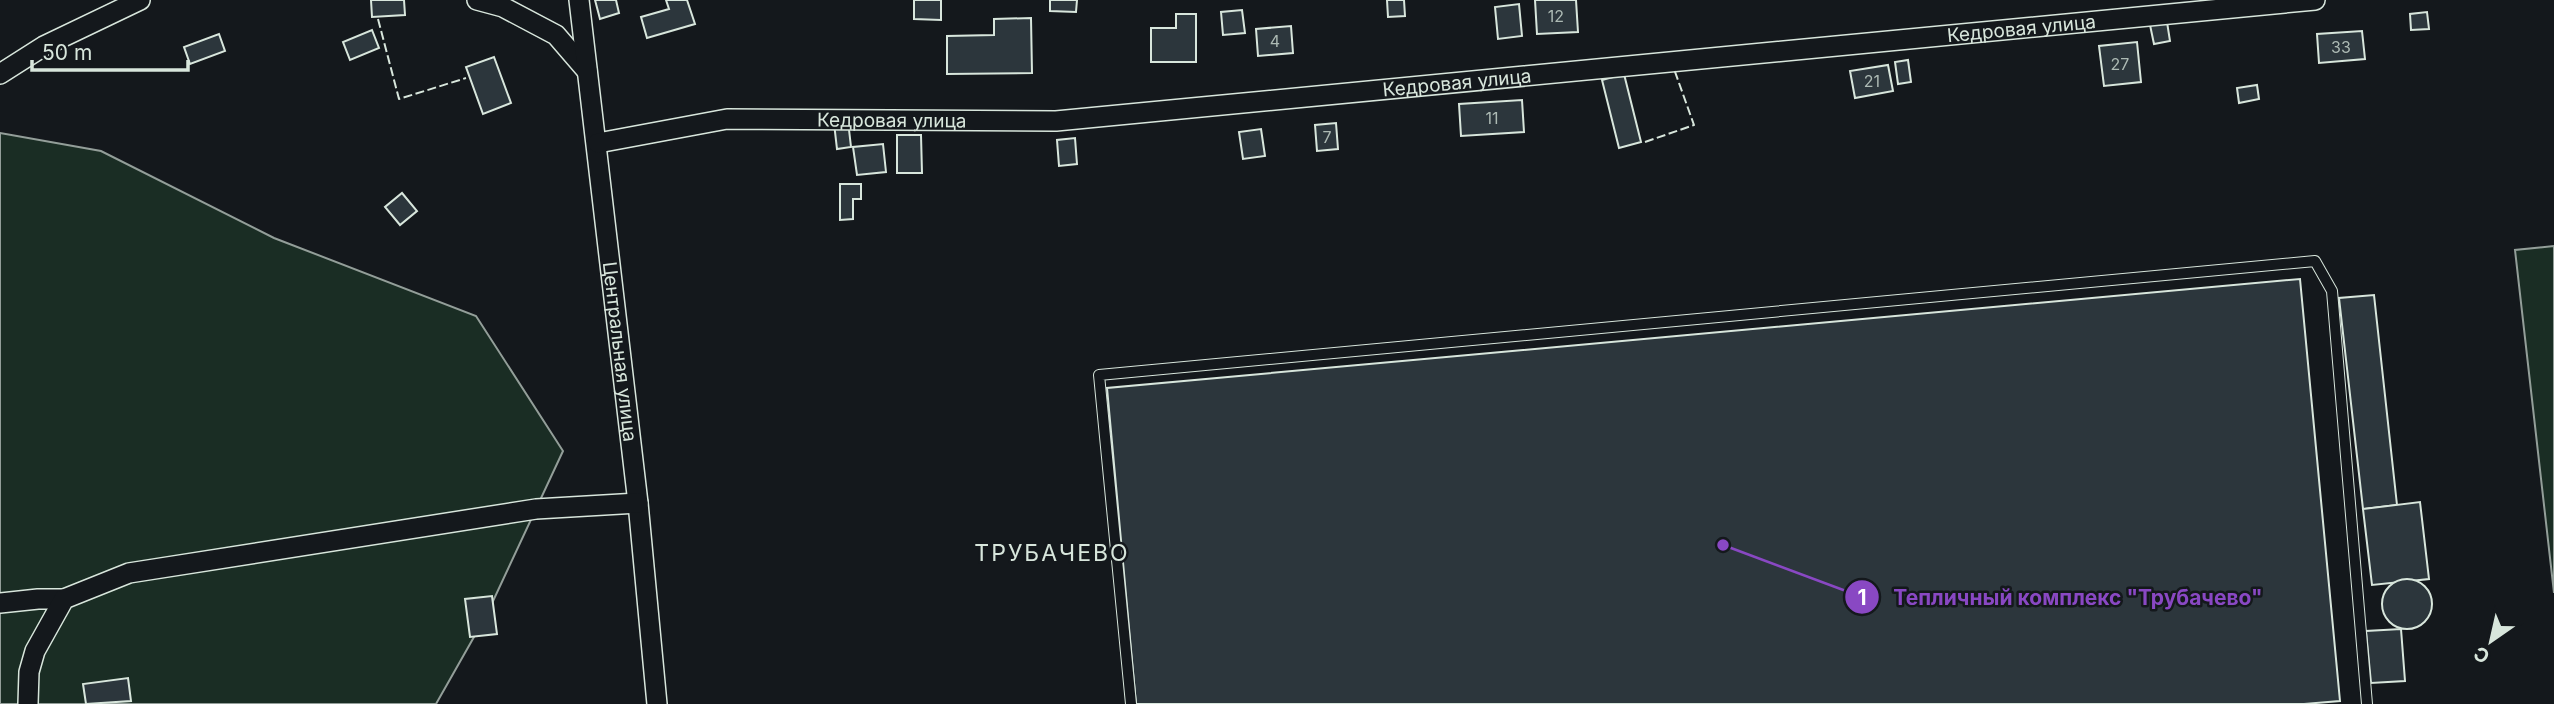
<svg xmlns="http://www.w3.org/2000/svg" width="2554" height="704" font-family="Inter,sans-serif">
  <rect width="100%" height="100%" fill="#14181c"/>
  <!-- green -->
  <g fill="#1a2d24" stroke="#939e99" stroke-width="2">
    <polygon points="0,133 101,151 274,238 476,316 563,451 487,614 436,704 0,704"/>
    <polygon points="2554,246 2554,593 2515,250"/>
  </g>
  <!-- building -->
  <g fill="#2c363c" stroke="#d8e6dc" stroke-width="2">
    <polygon points="371,0 404,0 405,15 372,17"/>
    <polygon points="595,0 616,0 619,13 600,19"/>
    <polygon points="666,0 687,0 695,24 647,38 641,17 669,9"/>
    <polygon points="914,0 941,0 941,20 914,19"/>
    <polygon points="1050,0 1077,0 1076,12 1050,11"/>
    <polygon points="1387,0 1404,0 1405,16 1388,17"/>
    <polygon points="1535,0 1576,0 1578,32 1537,34"/>
    <polygon points="1519,4 1522,36 1498,39 1495,7"/>
    <polygon points="1242,10 1245,33 1223,35 1221,12"/>
    <polygon points="2427,12 2429,29 2411,30 2410,14"/>
    <polygon points="1176,14 1196,14 1196,62 1151,62 1151,28 1176,28"/>
    <polygon points="1031,18 1032,73 947,74 947,36 994,35 994,19"/>
    <polygon points="2167,22 2170,41 2154,44 2150,25"/>
    <polygon points="1291,26 1293,53 1258,56 1256,29"/>
    <polygon points="372,30 379,48 350,60 343,42"/>
    <polygon points="2362,31 2365,59 2319,63 2317,34"/>
    <polygon points="219,34 225,51 190,64 184,47"/>
    <polygon points="2137,42 2141,82 2104,86 2099,46"/>
    <polygon points="494,57 511,103 483,114 466,67"/>
    <polygon points="1908,60 1911,82 1898,84 1895,62"/>
    <polygon points="1888,65 1893,91 1855,98 1850,71"/>
    <polygon points="1624,74 1641,142 1619,148 1602,80"/>
    <polygon points="2257,85 2259,99 2239,103 2237,88"/>
    <polygon points="1522,100 1524,132 1461,136 1459,104"/>
    <polygon points="848,121 851,147 837,149 834,123"/>
    <polygon points="1336,123 1338,149 1317,151 1315,125"/>
    <polygon points="1261,129 1265,156 1243,159 1239,132"/>
    <polygon points="897,135 921,135 922,173 897,173"/>
    <polygon points="1075,138 1077,164 1059,166 1057,140"/>
    <polygon points="883,144 886,172 857,175 853,147"/>
    <polygon points="840,184 861,184 861,199 853,199 853,219 840,220"/>
    <polygon points="402,193 417,211 400,225 385,207"/>
    <polygon points="2300,279 2340,701 2304,704 1136,704 1107,388"/>
    <polygon points="2374,295 2397,505 2363,509 2339,298"/>
    <polygon points="2420,502 2429,579 2372,585 2363,509"/>
    <circle cx="2407" cy="604" r="25"/>
    <polygon points="492,596 497,634 470,637 465,599"/>
    <polygon points="2401,629 2405,681 2371,683 2366,631"/>
    <polygon points="128,678 131,701 86,704 83,684"/>
  </g>
  <g fill="none" stroke-linecap="round" stroke-linejoin="round">
    <!-- lane casing -->
    <g stroke="#d8e6dc" stroke-width="12">
      <polyline id="lane" points="1131,704 1099,375 2315,261 2332,291 2367,704"/>
    </g>
    <!-- street casing -->
    <g stroke="#d8e6dc" stroke-width="22">
      <g id="street">
        <polyline points="477,0 503,7 556,35 587,71"/>
        <path id="s1" d="M 579,0 L 638,503 L 657,704"/>
        <polyline points="0,74 44,46 140,0"/>
        <path id="s2" d="M 598,143 L 727,119 L 1056,121 L 2315,0"/>
        <polyline points="0,603 38,599 64,599"/>
        <polyline points="28,704 29,672 35,651 64,599 129,573 536,509 638,503"/>
      </g>
    </g>
    <!-- lane -->
    <use href="#lane" stroke="#14181c" stroke-width="10"/>
    <!-- street -->
    <use href="#street" stroke="#14181c" stroke-width="19"/>
    <!-- fence -->
    <g stroke="#d8e6dc" stroke-width="2" stroke-dasharray="9 3.5" stroke-linecap="butt">
      <polyline points="378,19 399,99 466,78"/>
      <polyline points="1645,142 1694,125 1674,69"/>
    </g>
  </g>
  <g text-anchor="middle" stroke-width="5" stroke-linejoin="round" paint-order="stroke">
    <!-- number labels -->
    <g font-size="16" fill="#adbab4">
      <text x="1556" y="22">12</text>
      <text x="1275" y="47">4</text>
      <text x="2341" y="53">33</text>
      <text x="2120" y="70">27</text>
      <text x="1872" y="87">21</text>
      <text x="1492" y="124">11</text>
      <text x="1327" y="143">7</text>
    </g>
    <!-- street labels -->
    <g font-size="19" fill="#d8e6dc" stroke="#14181c">
      <text dy="7" stroke="none"><textPath href="#s2" startOffset="1430">Кедровая улица</textPath></text>
      <text dy="7" stroke="none"><textPath href="#s2" startOffset="863">Кедровая улица</textPath></text>
      <text dy="7" stroke="none"><textPath href="#s2" startOffset="296">Кедровая улица</textPath></text>
      <text dy="7" stroke="none"><textPath href="#s1" startOffset="354">Центральная улица</textPath></text>
    </g>
    <!-- quarter labels -->
    <g font-size="23" letter-spacing="2" fill="#d8e6dc" stroke="#14181c">
      <text x="1052" y="561">ТРУБАЧЕВО</text>
    </g>
  </g>
  <!-- callouts -->
  <path fill="none" stroke="#8948c3" stroke-width="2.5" d="M1723 545L1862 597"/>
  <g fill="#8948c3" stroke="#14181c" stroke-width="2.5">
    <circle cx="1723" cy="545" r="7"/>
    <circle cx="1862" cy="597" r="18"/>
  </g>
  <g font-size="21" text-anchor="middle" font-weight="bold" fill="#fff">
    <text x="1862" y="605">1</text>
  </g>
  <g font-size="21" text-anchor="middle" font-weight="bold" fill="#8948c3" stroke="#14181c" stroke-width="5" stroke-linejoin="round" paint-order="stroke">
    <text x="2078" y="605">Тепличный комплекс "Трубачево"</text>
  </g>
  <!-- north arrow -->
  <g transform="translate(2491 641) rotate(214)" stroke="#14181c" stroke-width="5" paint-order="stroke">
  <path d="M0-5L12 26L0 18L-12 26Z" fill="#d8e6dc"/>
  <text y="-10" font-size="19" font-weight="bold" text-anchor="middle" fill="#d8e6dc">С</text>
  </g>
  <!-- scale -->
  <path d="M32 60v10h156v-10" fill="none" stroke="#d8e6dc" stroke-width="3.5"/>
  <text x="42" y="60" font-size="21" fill="#d8e6dc" stroke="#14181c" stroke-width="5" paint-order="stroke">50 m</text>
</svg>
